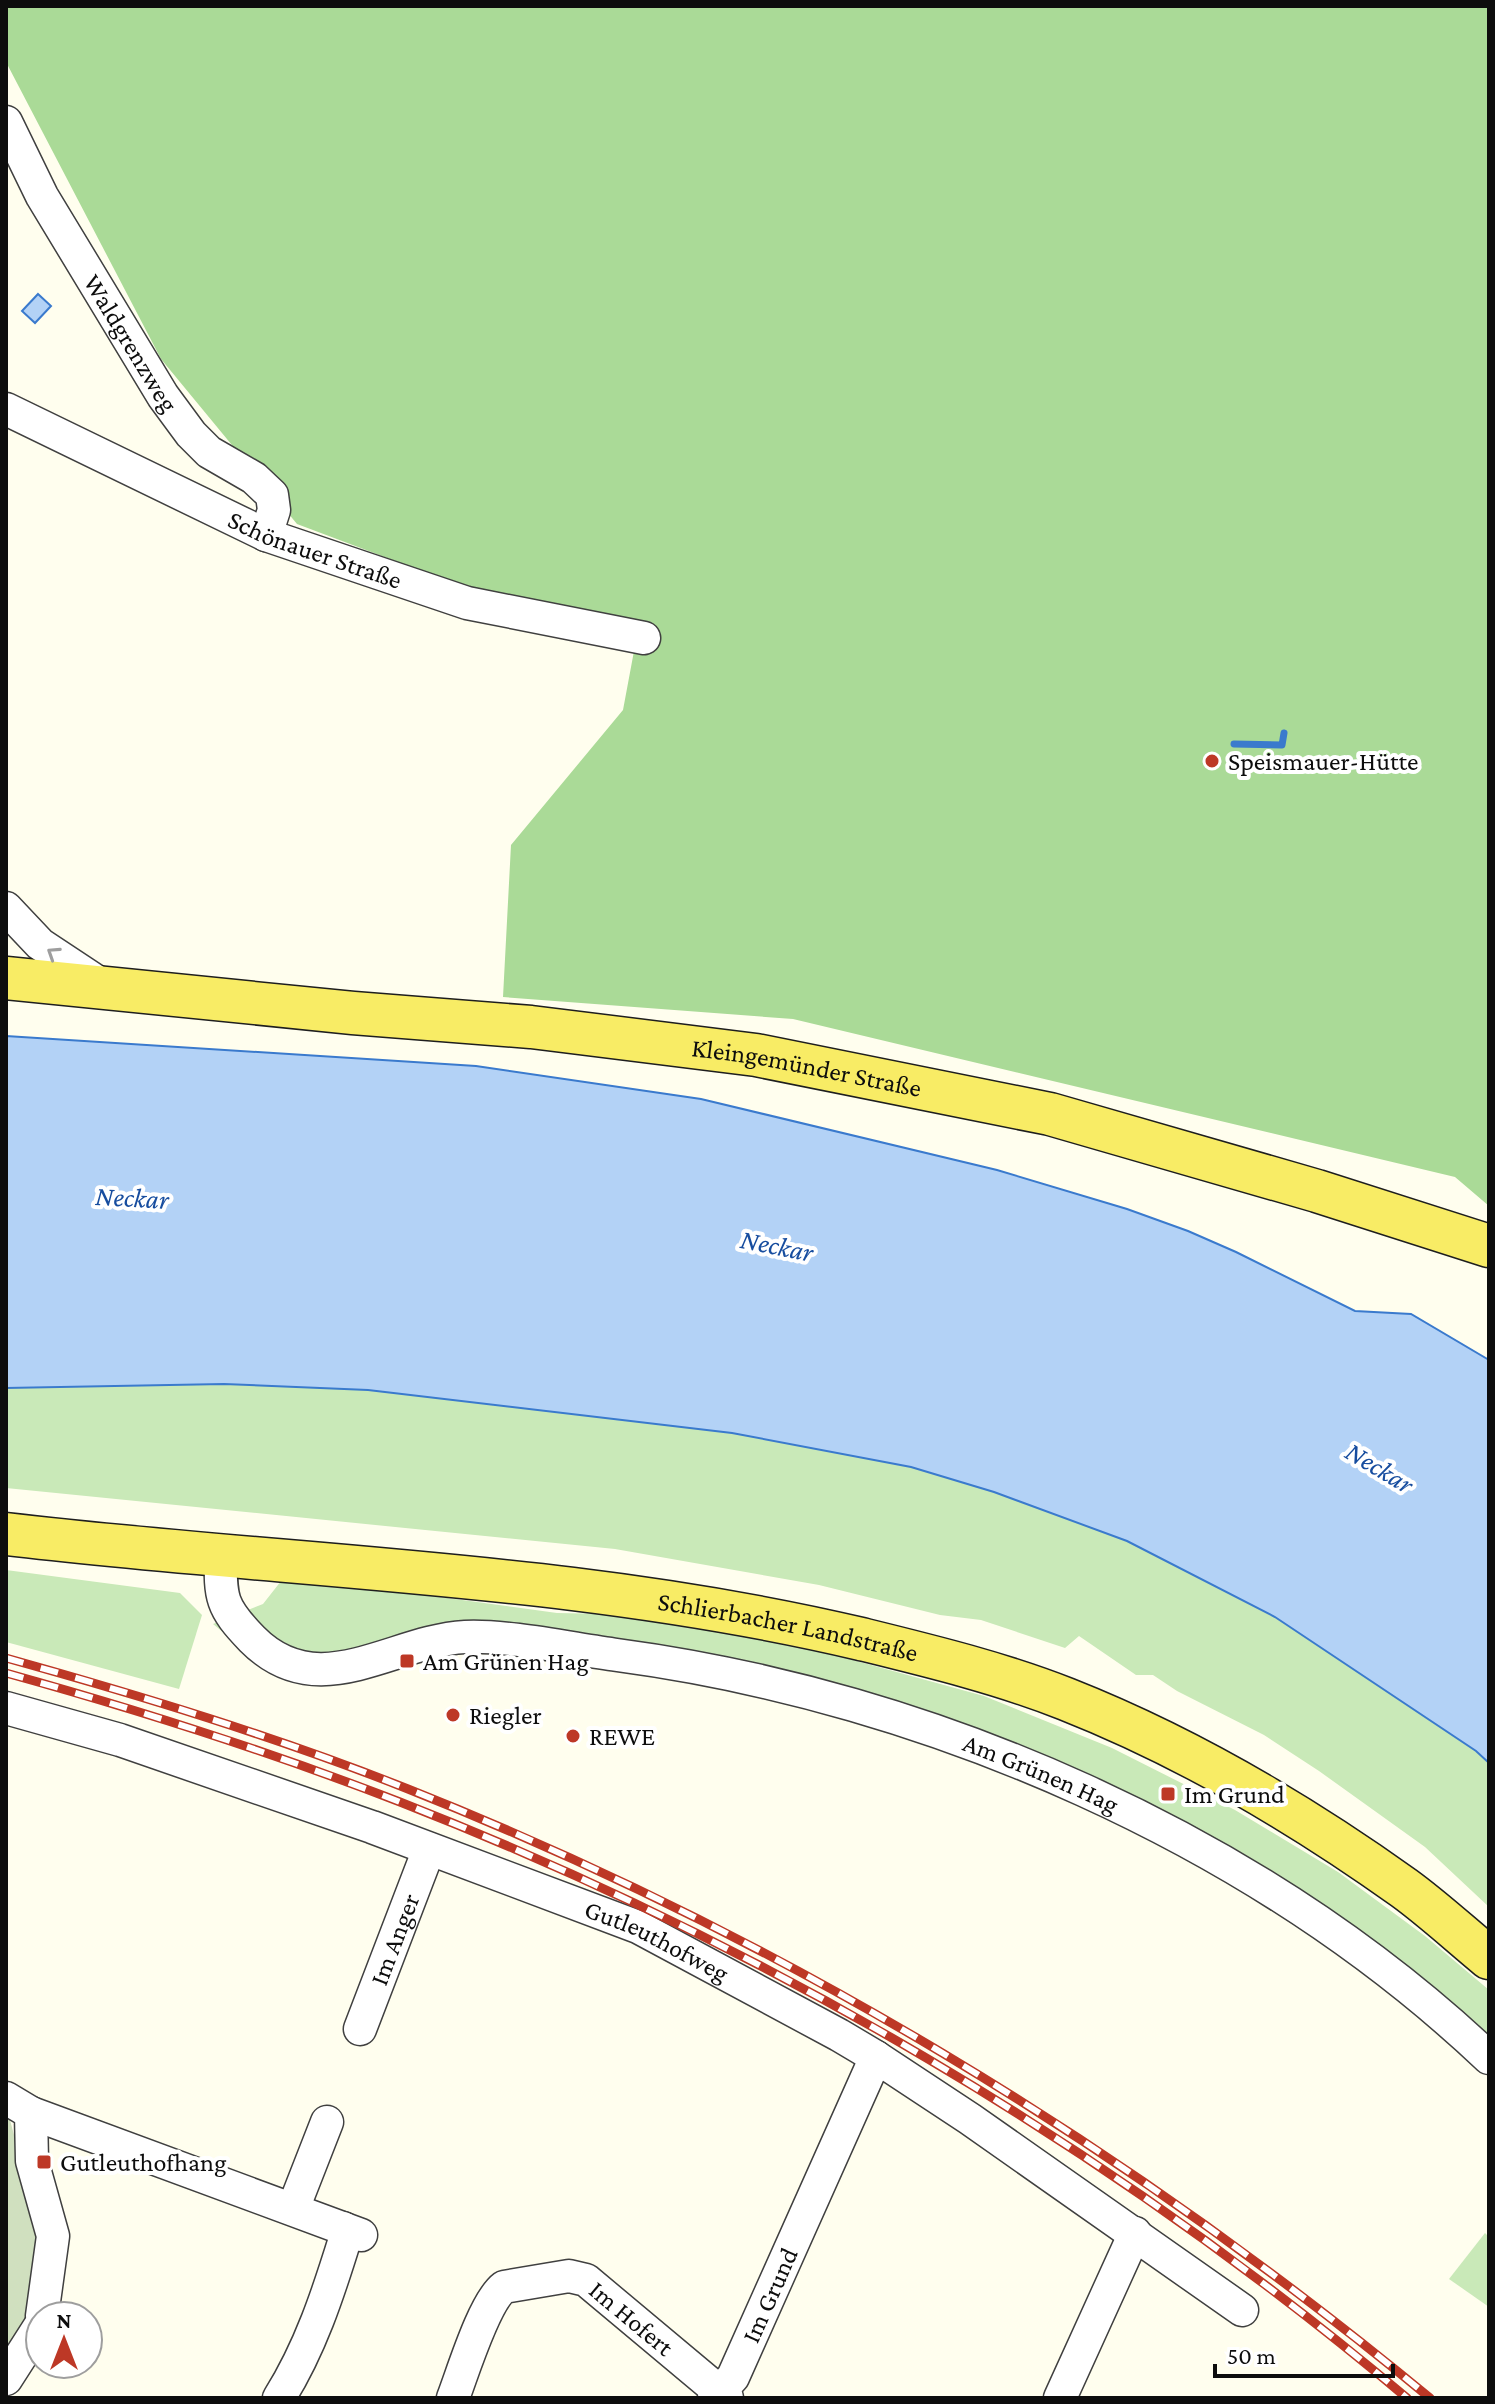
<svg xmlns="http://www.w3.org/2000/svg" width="1495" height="2404" font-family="'Crimson Pro',serif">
  <rect width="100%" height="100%" fill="#fffeee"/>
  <!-- green -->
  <g fill="#c9e9b8">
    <polygon points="224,1384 368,1390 732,1433 911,1467 994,1492 1127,1541 1275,1617 1476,1751 1489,1763 1489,1907 1425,1847 1319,1771 1264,1735 1177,1691 1153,1675 1136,1675 1079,1636 1065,1648 981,1620 940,1615 819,1585 615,1549 6,1488 6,1388"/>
    <polygon points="6,1570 180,1593 202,1615 179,1689 6,1642"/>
    <polygon points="285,1576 557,1613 611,1614 665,1621 802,1646 984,1696 1112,1748 1235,1810 1338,1872 1425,1936 1489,1990 1489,2071 1387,1989 1227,1878 1017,1775 719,1679 510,1647 442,1650 365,1679 342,1685 318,1685 294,1681 269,1670 213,1624 263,1604"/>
    <polygon points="1485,2233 1489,2237 1489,2307 1449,2279"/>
  </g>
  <!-- forest -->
  <polygon fill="#aada97" points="6,6 1489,6 1489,1206 1455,1177 793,1019 503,997 511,845 623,710 634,651 297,524 161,359 6,62"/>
  <!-- cemetery -->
  <polygon fill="#d0e0bf" points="6,2117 10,2120 41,2236 28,2321 6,2368"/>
  <!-- water -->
  <g fill="#b3d2f6" stroke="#3a7acd" stroke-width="2">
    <polygon points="38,294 51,306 35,323 22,311"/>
    <polygon points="6,1036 476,1066 701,1099 997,1170 1127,1209 1188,1231 1236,1252 1355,1311 1411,1314 1489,1360 1489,1763 1476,1751 1275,1617 1127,1541 994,1492 911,1467 732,1433 368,1390 224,1384 6,1388"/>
  </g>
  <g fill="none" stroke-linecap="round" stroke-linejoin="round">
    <!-- stream -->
    <polyline stroke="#3a7acd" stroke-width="7" points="1234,744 1282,745 1284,733"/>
    <!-- minor casing -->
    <g stroke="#404040" stroke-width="35">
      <g id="minor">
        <path id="s1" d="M 6,122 L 42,196 L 163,396 L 191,434 L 209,452 L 254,478 L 272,495 L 274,510 L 266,535"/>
        <path id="s2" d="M 6,409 L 266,535 L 467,603 L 644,638"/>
        <polyline points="6,908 40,944 105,987"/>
        <path id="s3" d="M 221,1555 C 220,1598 221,1607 252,1639 C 318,1706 391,1641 465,1637 C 509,1635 572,1649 617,1655 C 931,1697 1257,1839 1489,2058"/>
        <path id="s4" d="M 6,1708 L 120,1740 L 372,1827 L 638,1927 L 839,2035 L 876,2057 L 970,2119 L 1242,2310"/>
        <path id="s5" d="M 360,2029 L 429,1849"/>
        <polyline points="6,2098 31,2113 32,2161 53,2236 42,2316"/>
        <polyline points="31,2113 361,2235"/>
        <polyline points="293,2209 327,2122"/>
        <polyline points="6,2379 40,2326"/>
        <path d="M 279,2398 C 310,2349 328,2294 345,2239 L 343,2228"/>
        <path id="s6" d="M 453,2398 C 463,2372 484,2302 504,2287 L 569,2276 L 586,2280 L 727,2398"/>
        <path id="s7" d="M 714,2398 L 733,2377 L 876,2057"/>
        <polyline points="1060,2398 1135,2233"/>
      </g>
    </g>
    <!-- major casing -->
    <g stroke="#1e1e1e" stroke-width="45">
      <g id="major">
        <path id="s8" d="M 6,978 L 353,1013 L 531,1027 L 756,1055 L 1050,1114 L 1317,1191 L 1489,1246"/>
        <path id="s9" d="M 6,1534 C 293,1568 578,1572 861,1639 C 930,1656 1000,1673 1066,1699 C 1185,1746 1299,1813 1404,1888 C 1433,1909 1461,1935 1489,1958"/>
      </g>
    </g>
    <!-- minor -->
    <use href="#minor" stroke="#fff" stroke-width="32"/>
    <!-- major -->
    <use href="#major" stroke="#f8ec65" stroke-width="42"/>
    <!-- rail casing -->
    <g stroke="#bd3826" stroke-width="9">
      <g id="rail">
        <path d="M 6,1658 C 142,1696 277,1737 408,1789 C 779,1936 1123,2144 1430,2398"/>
        <path d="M 6,1673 C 139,1710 271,1752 400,1802 C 764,1944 1109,2147 1407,2398"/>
      </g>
    </g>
    <!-- rail -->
    <use href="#rail" stroke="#fff" stroke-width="6" stroke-dasharray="18" stroke-linecap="butt"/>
  </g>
  <!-- one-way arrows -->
  <defs><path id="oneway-chevron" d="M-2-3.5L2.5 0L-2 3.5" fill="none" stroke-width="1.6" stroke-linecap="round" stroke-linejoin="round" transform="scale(2)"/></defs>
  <use stroke="#9e9e9e" href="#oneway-chevron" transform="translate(53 953) rotate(-147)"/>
  <!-- markers -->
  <g fill="#bd3826" stroke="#fff" stroke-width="3">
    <circle cx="1212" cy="761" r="8"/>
    <rect x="399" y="1653" width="16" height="16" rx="4"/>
    <circle cx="453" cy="1715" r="8"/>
    <circle cx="573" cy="1736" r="8"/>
    <rect x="1160" y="1786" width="16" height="16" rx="4"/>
    <rect x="36" y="2154" width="16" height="16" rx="4"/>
  </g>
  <g text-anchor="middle" stroke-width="8" stroke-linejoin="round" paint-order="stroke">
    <!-- street labels -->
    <g font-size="26" fill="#0d0d0d" stroke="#fff">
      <text dy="9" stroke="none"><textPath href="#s1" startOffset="254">Waldgrenzweg</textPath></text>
      <text dy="9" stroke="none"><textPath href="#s2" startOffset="340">Schönauer Straße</textPath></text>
      <text dy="9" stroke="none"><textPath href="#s8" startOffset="806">Kleingemünder Straße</textPath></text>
      <text dy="9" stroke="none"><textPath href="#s9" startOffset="788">Schlierbacher Landstraße</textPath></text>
      <text dy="9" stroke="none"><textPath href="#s3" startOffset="914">Am Grünen Hag</textPath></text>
      <text dy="9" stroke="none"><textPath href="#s5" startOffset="96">Im Anger</textPath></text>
      <text dy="9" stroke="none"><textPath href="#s4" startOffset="692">Gutleuthofweg</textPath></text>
      <text dy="9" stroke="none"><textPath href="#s7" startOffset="118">Im Grund</textPath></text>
      <text dy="9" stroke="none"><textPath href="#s6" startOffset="266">Im Hofert</textPath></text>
    </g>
    <!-- poi labels -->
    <g font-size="26" fill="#0d0d0d" stroke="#fff" text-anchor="start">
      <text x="1228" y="770">Speismauer-Hütte</text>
      <text x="423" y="1670">Am Grünen Hag</text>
      <text x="469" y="1724">Riegler</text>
      <text x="589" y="1745">REWE</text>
      <text x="1184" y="1803">Im Grund</text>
      <text x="60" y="2171">Gutleuthofhang</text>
    </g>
    <!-- water labels -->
    <g font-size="28" font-style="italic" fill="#174d9f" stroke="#fff">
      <text transform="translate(132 1197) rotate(3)" y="10">Neckar</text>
      <text transform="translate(777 1245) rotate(11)" y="10">Neckar</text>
      <text transform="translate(1380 1467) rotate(31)" y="10">Neckar</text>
    </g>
  </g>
  <!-- border -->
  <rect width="1495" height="2404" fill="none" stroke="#0d0d0d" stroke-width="16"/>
  <!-- north arrow -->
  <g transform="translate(64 2340)"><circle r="38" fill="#ffffff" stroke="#9e9e9e" stroke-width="2"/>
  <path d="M0-6L14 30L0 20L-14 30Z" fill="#bd3826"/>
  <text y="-12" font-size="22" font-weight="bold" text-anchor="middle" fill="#0d0d0d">N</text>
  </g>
  <!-- scale -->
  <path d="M1215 2364v12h178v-12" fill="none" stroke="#0d0d0d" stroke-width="4"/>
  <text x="1227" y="2364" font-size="24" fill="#0d0d0d" stroke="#ffffff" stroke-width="6" paint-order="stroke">50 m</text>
</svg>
